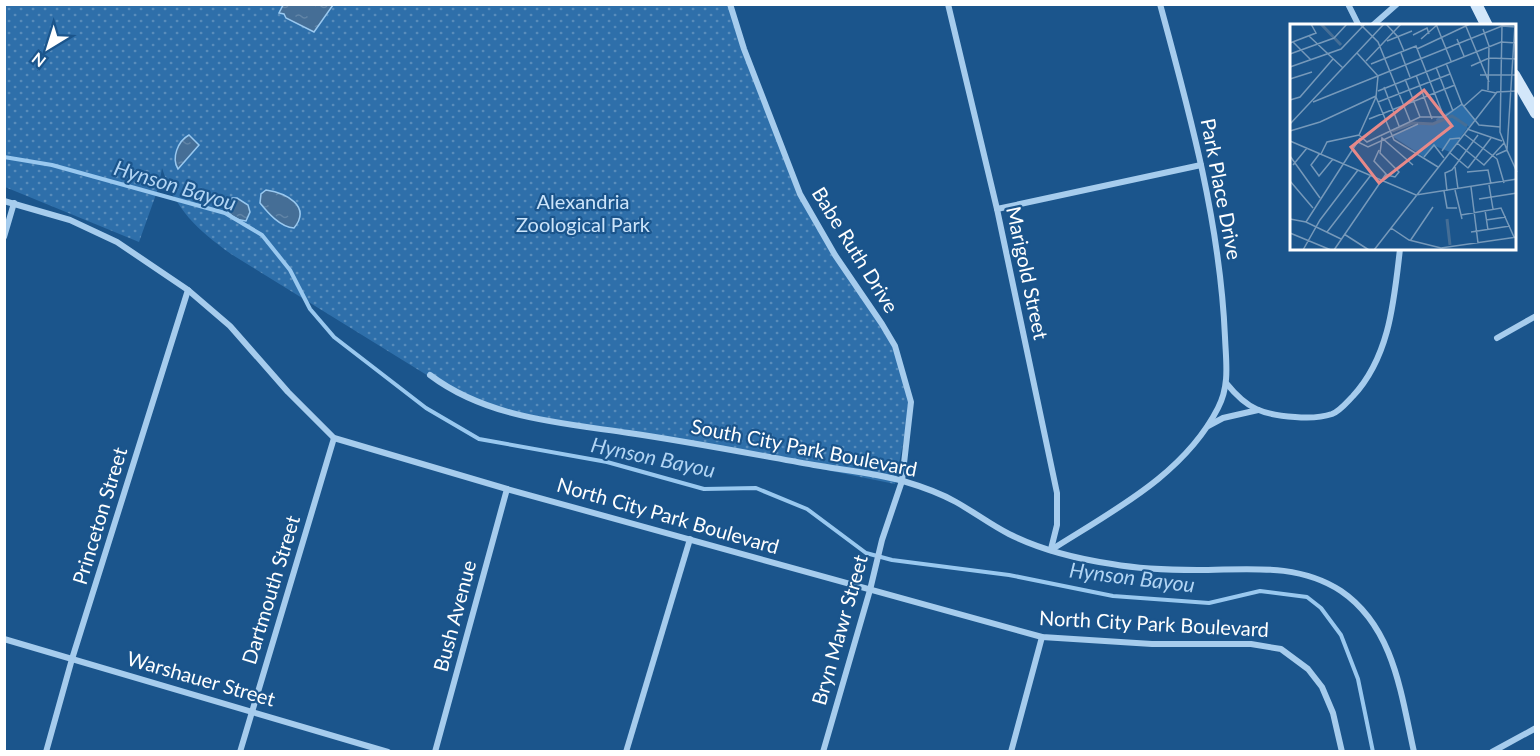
<svg xmlns="http://www.w3.org/2000/svg" width="1540" height="756" font-family="Lato,sans-serif">
  <defs>
    <pattern id="grass-dots" width="8" height="8" patternUnits="userSpaceOnUse" patternTransform="scale(1.5)"><rect width="8" height="8" fill="#2e6faa"/><path d="M2 2h.1M6 6h.1" fill="none" stroke="#588cbb" stroke-width="1.8" stroke-linecap="round"/></pattern>
    <pattern id="water-ripples" width="26" height="14" patternUnits="userSpaceOnUse" patternTransform="scale(1.5)"><rect width="26" height="14" fill="#456e96"/><path d="M2 4q2-2 4 0t4 0M15 11q2-2 4 0t4 0" fill="none" stroke="#6184a6"/></pattern>
  </defs>
  <rect width="100%" height="100%" fill="#1b558c"/>
  <!-- grass -->
  <path fill="url(#grass-dots)" d="M 4,5 L 729,5 L 799,193 L 894,346 L 911,403 L 895,484 L 708,446 L 561,422 L 497,409 L 451,390 L 231,254 C 197,229 175,210 162,168 L 159,186 L 139,242 L 5,187 Z"/>
  <!-- water -->
  <g fill="url(#water-ripples)" stroke="#99c8ef" stroke-width="1.5">
    <polygon points="283,5 283,4 333,5 314,32 286,18 284,14 279,13"/>
    <path d="M 189,135 L 199,145 L 178,169 C 171,158 178,141 189,135 Z"/>
    <path d="M 266,190 C 286,193 312,206 294,228 C 280,227 268,213 260,203 L 261,194 Z"/>
    <path d="M 232,198 L 237,198 L 248,205 L 250,212 L 246,221 C 236,220 229,216 225,207 Z"/>
  </g>
  <g fill="none" stroke-linecap="round" stroke-linejoin="round">
    <!-- stream -->
    <polyline stroke="#99c8ef" stroke-width="4" points="4,157 52,165 225,213 262,235 290,270 310,309 334,337 426,408 479,439 607,462 704,489 756,488 807,509 866,553 892,560 1009,575 1113,596 1209,603 1260,591 1307,597 1321,608 1341,635 1358,679 1373,752"/>
    <!-- street -->
    <g stroke="#a6cced" stroke-width="6">
      <polyline points="730,4 744,49 800,194 835,255 882,324 895,346 911,402 902,481 882,540 870,590 823,752"/>
      <polyline points="948,4 997,209 1057,493 1057,525 1051,549"/>
      <polyline points="1348,4 1359,26"/>
      <polyline points="1372,26 1397,4"/>
      <polyline points="4,201 70,220 117,242 188,290 230,326 288,392 334,438 507,489 1042,637 1152,644 1251,644 1281,649 1308,669 1322,687 1333,713 1342,752"/>
      <polyline points="997,209 1201,165"/>
      <polyline points="4,237 14,203"/>
      <polyline points="1497,338 1536,316"/>
      <path d="M 430,375 C 487,418 561,423 629,433 C 691,442 752,454 814,465 C 843,470 875,473 903,481 C 920,486 940,493 956,502 C 974,512 991,525 1009,534 C 1041,550 1078,559 1112,564 C 1140,569 1169,570 1197,570 C 1246,570 1297,562 1341,591 C 1394,627 1401,694 1414,752"/>
      <path d="M 1227,384 C 1247,409 1263,415 1295,417 C 1307,418 1320,418 1332,414 C 1340,411 1347,402 1353,396 C 1390,356 1394,300 1400,249"/>
      <polyline points="1208,426 1223,418 1258,410"/>
      <path d="M 1051,550 C 1112,511 1184,475 1218,408 C 1230,385 1226,362 1225,337 C 1220,223 1190,114 1160,4"/>
      <polyline points="4,639 388,752"/>
      <polyline points="46,752 72,659 188,290"/>
      <polyline points="240,752 334,438"/>
      <polyline points="435,752 507,489"/>
      <polyline points="626,752 690,539"/>
      <polyline points="1011,752 1042,637"/>
      <polyline points="1492,752 1536,728"/>
    </g>
    <!-- secondary -->
    <g stroke="#d3e7fa" stroke-width="12">
      <polyline points="1476,4 1487,26"/>
      <polyline points="1514,75 1536,113"/>
    </g>
  </g>
  <g text-anchor="middle" stroke-width="4.5" stroke-linejoin="round" paint-order="stroke">
    <!-- street labels -->
    <g font-size="20" fill="#fff" stroke="#1b558c">
      <text transform="translate(1221 189) rotate(79)" y="7">Park Place Drive</text>
      <text transform="translate(855 250) rotate(58)" y="7">Babe Ruth Drive</text>
      <text transform="translate(1027 273) rotate(78)" y="7">Marigold Street</text>
      <text transform="translate(804 448) rotate(11)" y="7">South City Park Boulevard</text>
      <text transform="translate(100 516) rotate(-73)" y="7">Princeton Street</text>
      <text transform="translate(668 516) rotate(16)" y="7">North City Park Boulevard</text>
      <text transform="translate(271 590) rotate(-73)" y="7">Dartmouth Street</text>
      <text transform="translate(455 616) rotate(-75)" y="7">Bush Avenue</text>
      <text transform="translate(1154 624) rotate(3)" y="7">North City Park Boulevard</text>
      <text transform="translate(840 630) rotate(-74)" y="7">Bryn Mawr Street</text>
      <text transform="translate(201 679) rotate(16)" y="7">Warshauer Street</text>
    </g>
    <!-- park labels -->
    <g font-size="20" fill="#cce4fa" stroke="#1b558c">
      <text x="583" y="209">Alexandria<tspan x="583" dy="23">Zoological Park</tspan></text>
    </g>
    <!-- water labels -->
    <g font-size="21" font-style="italic" fill="#b2d5f4" stroke="#1b558c">
      <text transform="translate(175 186) rotate(17)" y="7">Hynson Bayou</text>
      <text transform="translate(653 458) rotate(12)" y="7">Hynson Bayou</text>
      <text transform="translate(1132 578) rotate(7)" y="7">Hynson Bayou</text>
    </g>
  </g>
  <!-- overview -->
  <g transform="translate(1290 24)">
    <rect width="226" height="226" fill="#1b558c"/>
    <path d="M 172,80 L 185,95 L 179,103 L 173,98 L 178,103 L 160,128 L 145,122 L 134,133 L 102,112 L 126,100 L 147,99 L 146,95 Z" fill="#2e6faa"/>
    <path fill="none" stroke="#456e96" stroke-width="3" d="M 31,0 L 51,21M 102,107 L 123,99 L 143,100 L 162,92 L 177,102M 157,195 L 160,221"/>
    <path fill="none" stroke="#7699ba" stroke-width="1.5" d="M 70,0 L 88,18 L 120,97M 96,0 L 108,13 L 114,27M 146,0 L 161,37M 175,0 L 199,58M 225,0 L 217,126 L 227,148M 193,5 L 199,22 L 198,66M 123,11 L 137,4 L 139,10M 19,12 L 53,44M 131,15 L 147,1M 167,15 L 174,32M 97,17 L 122,7M 3,18 L 21,36M 0,19 L 26,9 L 21,0M 127,25 L 180,0M 67,29 L 88,52 L 86,73 L 69,111M 111,29 L 120,53M 0,30 L 44,14 L 57,0M 76,37 L 111,0M 156,39 L 172,80 L 189,101 L 210,103M 81,40 L 126,22 L 154,93M 181,42 L 199,34 L 227,35M 0,43 L 51,25 L 75,0M 146,43 L 163,87M 126,51 L 142,95M 190,51 L 227,51M 0,55 L 22,48M 115,55 L 130,93M 94,63 L 109,102M 88,67 L 211,18 L 227,19M 86,73 L 104,116 L 148,143M 0,76 L 10,73 L 43,35M 23,78 L 212,2 L 226,3M 88,78 L 160,50M 174,82 L 192,66 L 206,69M 79,95 L 165,61M 0,100 L 94,0M 177,105 L 212,117M 0,107 L 30,98 L 86,72M 174,110 L 207,135M 69,111 L 77,118 L 130,93 L 154,93 L 172,80M 0,117 L 126,171 L 227,155M 66,117 L 78,123 L 128,100M 167,119 L 194,141 L 214,119M 89,126 L 84,137 L 97,151 L 105,153 L 109,148 L 90,129 L 92,114 L 123,141M 152,127 L 160,115 L 170,114M 159,128 L 178,144M 30,129 L 21,141 L 29,152 L 43,135M 31,130 L 37,118 L 69,111M 206,131 L 217,126 L 210,108 L 212,2M 0,132 L 30,174M 134,133 L 144,121 L 154,134M 207,135 L 214,159M 3,141 L 17,124M 165,143 L 168,165M 178,144 L 201,114M 177,148 L 198,146 L 201,160M 0,157 L 23,184M 199,161 L 203,185M 181,163 L 188,219M 165,166 L 172,195M 154,167 L 157,184 L 167,184M 157,167 L 155,149 L 162,146 L 188,111M 189,175 L 227,169M 195,186 L 198,206M 171,191 L 211,184 L 224,213M 0,195 L 16,198 L 51,215M 196,196 L 216,193M 16,198 L 70,114M 101,204 L 119,216 L 151,224 L 227,213M 37,208 L 81,151M 181,208 L 220,202M 0,209 L 41,226M 54,210 L 79,226M 120,217 L 143,183M 13,226 L 30,196 L 68,146M 44,226 L 96,150M 84,226 L 207,68 L 227,67"/>
    <path fill="#e88989" fill-opacity="0.15" stroke="#e88989" stroke-width="3" d="M 134,66 L 162,102 L 89,159 L 61,123 Z"/>
    <rect width="226" height="226" fill="none" stroke="#fff" stroke-width="3"/>
  </g>
  <!-- border -->
  <rect width="1540" height="756" fill="none" stroke="#ffffff" stroke-width="12"/>
  <!-- north arrow -->
  <g transform="translate(48 48) rotate(218)" stroke="#1b558c" stroke-width="4.5" paint-order="stroke">
  <path d="M0-4.5L10 22L0 15L-10 22Z" fill="#ffffff"/>
  <text y="-9" font-size="16" font-weight="bold" text-anchor="middle" fill="#ffffff">N</text>
  </g>
</svg>
